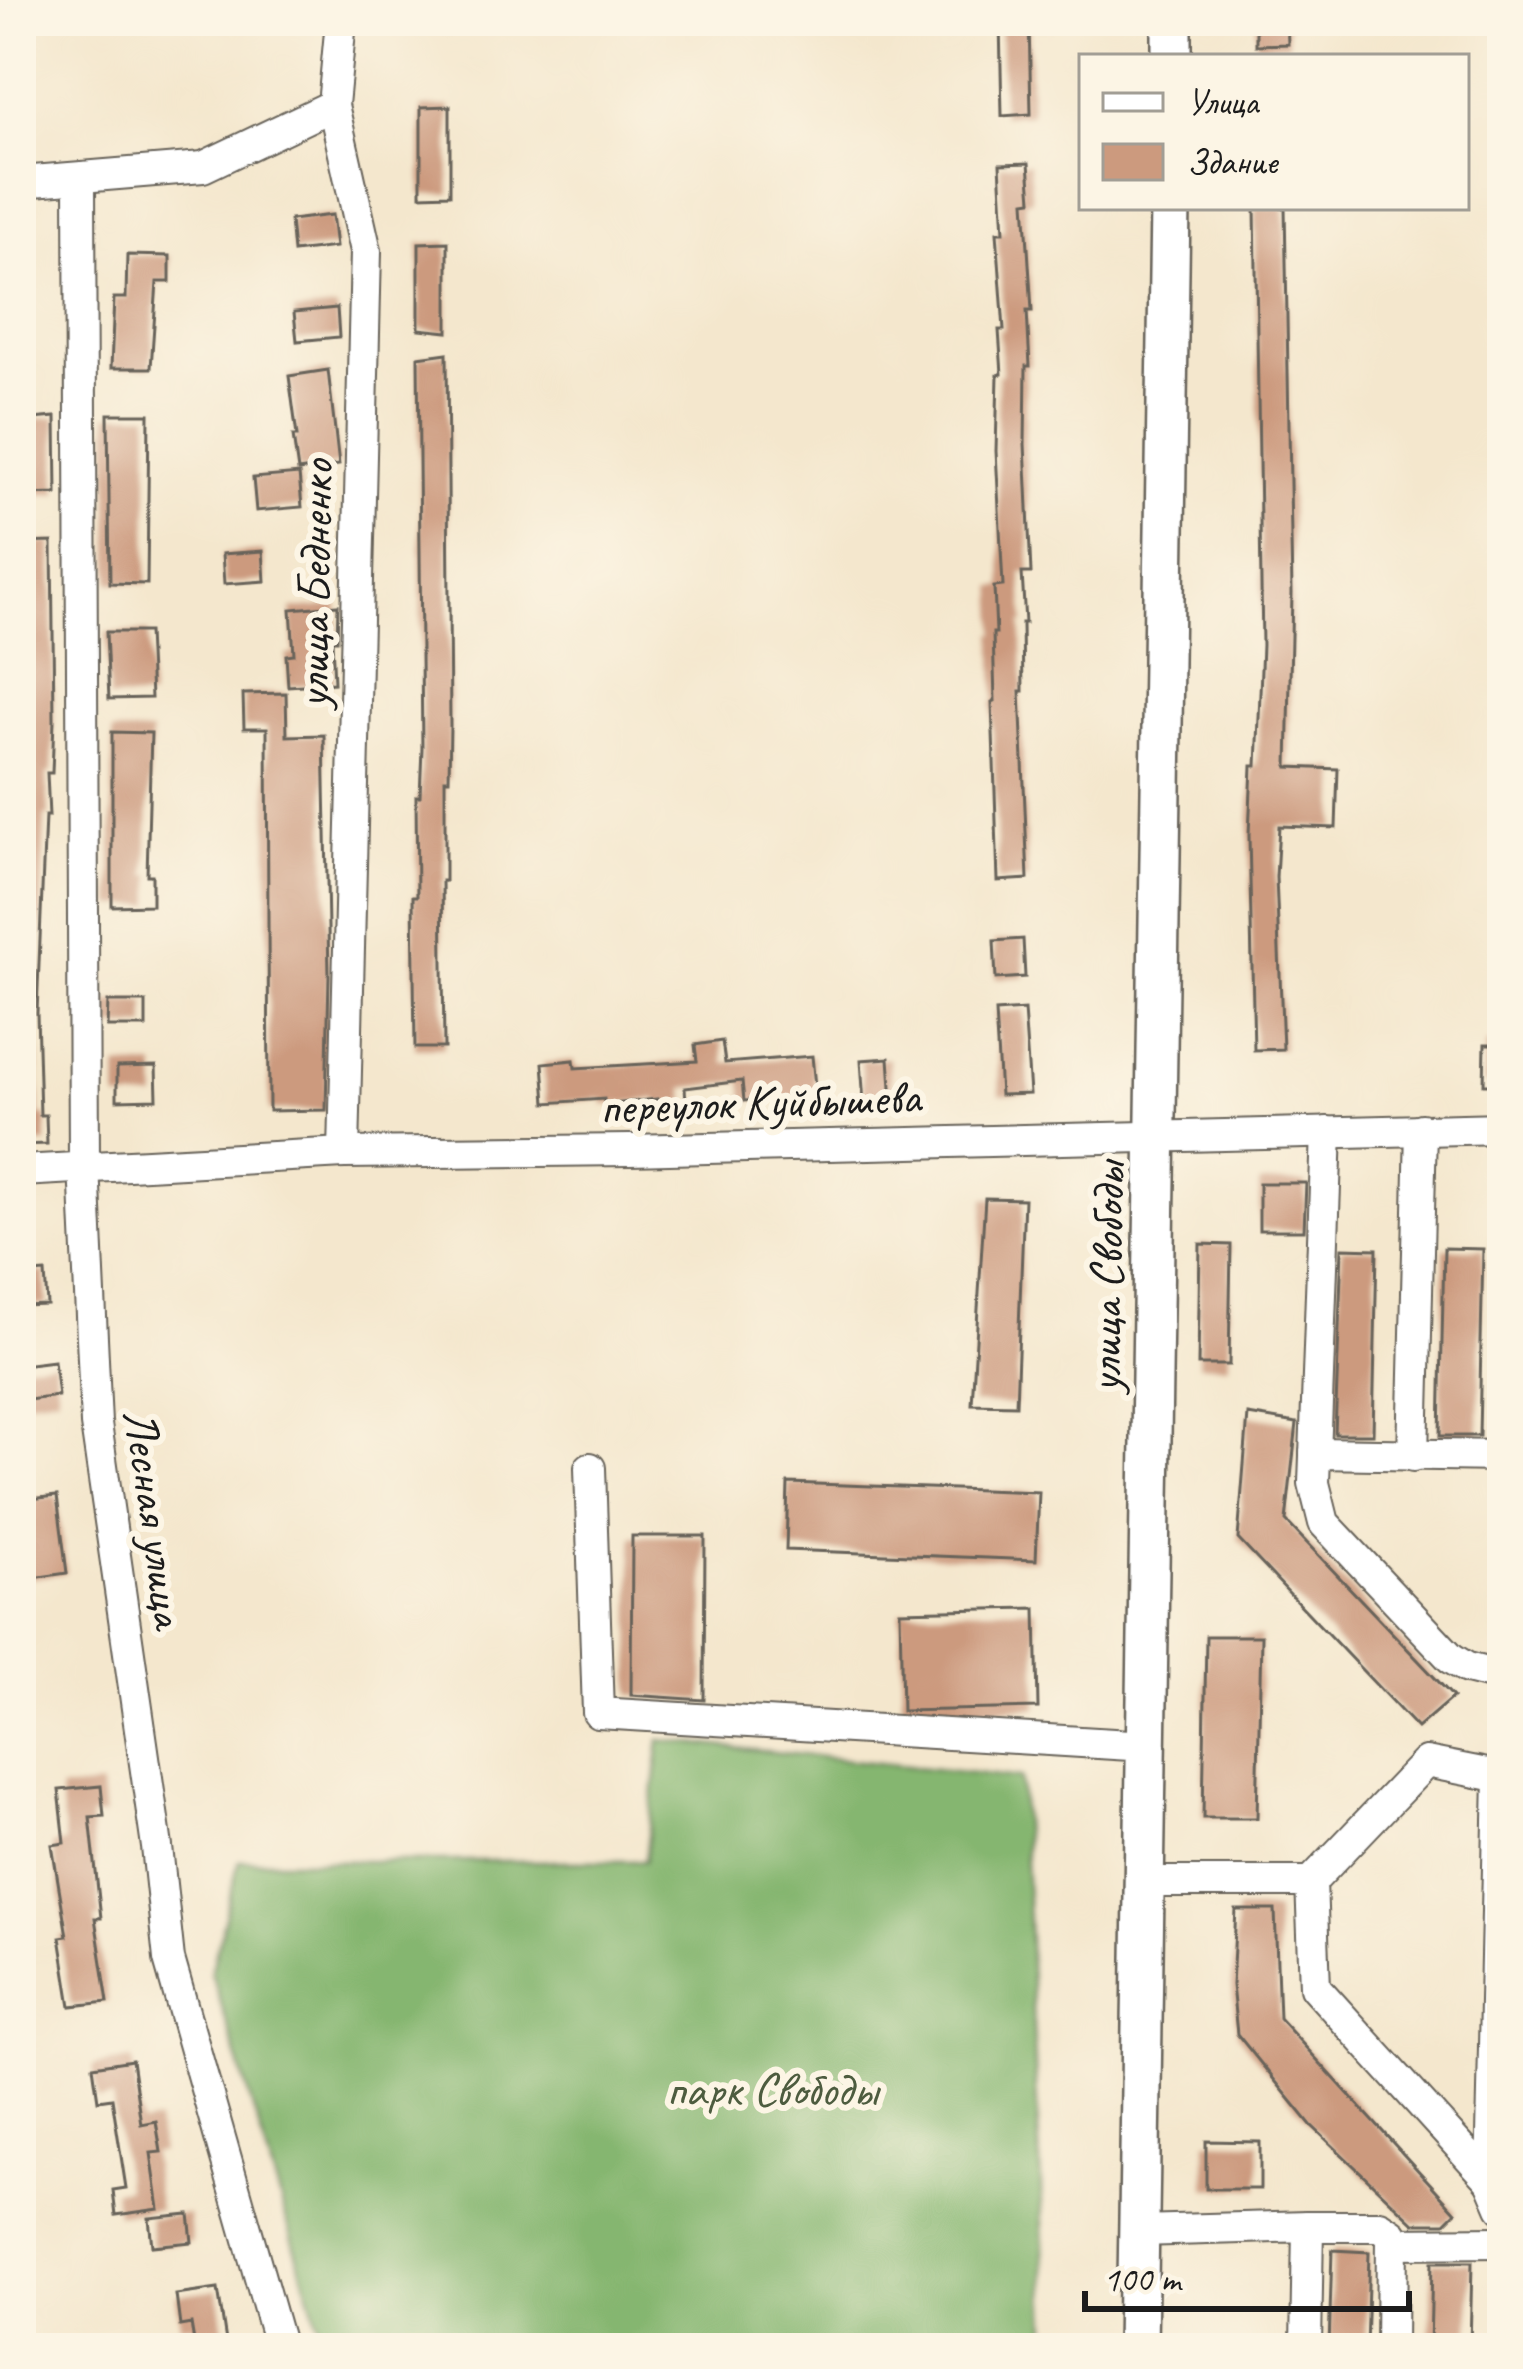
<svg xmlns="http://www.w3.org/2000/svg" width="1523" height="2369" font-family="Caveat,sans-serif">
  <rect width="100%" height="100%" fill="#fcf5e5"/>
  <filter id="ink" filterUnits="userSpaceOnUse"><feTurbulence type="fractalNoise" baseFrequency=".00833" numOctaves="2"/><feDisplacementMap in="SourceGraphic" scale="24" xChannelSelector="R" yChannelSelector="G"/><feConvolveMatrix kernelMatrix="1 2 1 2 8 2 1 2 1" color-interpolation-filters="sRGB"/></filter>
  <filter id="wash" filterUnits="userSpaceOnUse"><feTurbulence type="fractalNoise" baseFrequency=".004" numOctaves="4" result="noise"/><feDisplacementMap in="SourceGraphic" scale="48" xChannelSelector="R" yChannelSelector="G"/><feGaussianBlur stdDeviation="2.7" result="paint"/><feColorMatrix in="noise" values="0 0 0 0 0 0 0 0 0 0 0 0 0 0 0 0 0 1.4 0 .05"/><feComposite in="paint" operator="in"/></filter>
  <g filter="url(#wash)">
    <rect width="100%" height="100%" fill="#f4e7cd"/>
    <!-- forest -->
    <polygon fill="#85b66f" stroke="#506946" stroke-width="3" points="660,1740 1021,1778 1049,2348 326,2348 211,1972 239,1861 645,1861"/>
    <g id="blocks">
      <!-- building -->
      <g fill="#cc9a7e">
        <polygon points="1000,21 1029,21 1031,114 1002,116"/>
        <polygon points="1256,21 1287,21 1288,44 1256,45"/>
        <polygon points="450,106 450,194 421,195 421,107"/>
        <polygon points="1029,163 1032,200 1025,201 1032,311 1027,311 1030,366 1026,366 1025,444 1031,573 1022,573 1025,623 1022,623 1023,691 1020,691 1028,879 998,881 992,702 995,701 993,633 996,633 994,587 1003,586 996,451 998,375 1002,374 999,330 1004,330 997,232 1004,232 1000,164"/>
        <polygon points="1255,207 1285,207 1292,593 1288,767 1338,769 1336,828 1279,826 1276,877 1283,1049 1254,1050 1249,835 1252,766 1257,766 1262,645"/>
        <polygon points="332,215 336,247 293,252 290,220"/>
        <polygon points="448,242 448,332 419,329 419,243"/>
        <polygon points="127,255 170,256 170,282 157,282 151,368 111,368 114,298 126,298"/>
        <polygon points="337,308 339,337 297,341 294,312"/>
        <polygon points="447,353 450,725 449,779 445,779 445,881 442,881 444,1048 415,1048 413,896 417,896 416,796 420,796 422,748 418,357"/>
        <polygon points="328,370 339,465 298,471 293,436 297,436 289,376"/>
        <polygon points="108,414 149,414 147,584 110,583"/>
        <polygon points="56,417 57,494 21,495 22,420"/>
        <polygon points="299,474 302,507 256,511 253,478"/>
        <polygon points="52,542 54,720 52,773 47,773 49,816 45,816 37,1013 40,1115 46,1115 47,1144 21,1145 21,543"/>
        <polygon points="263,551 265,581 224,584 222,554"/>
        <polygon points="338,605 337,640 332,640 334,683 288,686 286,655 294,654 291,609"/>
        <polygon points="106,632 148,632 151,698 109,699"/>
        <polygon points="286,693 287,736 324,735 329,975 326,1110 269,1111 267,728 244,728 243,694"/>
        <polygon points="112,732 151,733 147,875 152,875 152,905 112,906"/>
        <polygon points="1023,939 1025,977 996,979 994,941"/>
        <polygon points="108,1002 146,1002 146,1027 107,1027"/>
        <polygon points="1024,1010 1030,1094 1000,1095 995,1012"/>
        <polygon points="722,1041 725,1063 812,1056 816,1096 744,1101 742,1081 685,1088 686,1101 658,1104 657,1099 604,1105 604,1099 546,1103 543,1063 574,1060 575,1068 697,1061 695,1045"/>
        <polygon points="1485,1044 1502,1044 1502,1084 1484,1084"/>
        <polygon points="889,1058 892,1102 864,1104 861,1060"/>
        <polygon points="156,1066 157,1099 117,1100 117,1067"/>
        <polygon points="1259,1183 1306,1183 1304,1230 1259,1230"/>
        <polygon points="985,1198 1024,1199 1016,1405 972,1404"/>
        <polygon points="1200,1244 1231,1245 1229,1365 1198,1365"/>
        <polygon points="1342,1248 1377,1249 1373,1434 1335,1434"/>
        <polygon points="1444,1248 1483,1249 1479,1436 1440,1436"/>
        <polygon points="45,1272 47,1305 21,1306 21,1274"/>
        <polygon points="54,1361 58,1396 21,1401 21,1365"/>
        <polygon points="1248,1415 1297,1423 1286,1521 1453,1697 1417,1728 1238,1539"/>
        <polygon points="788,1483 1039,1492 1036,1560 786,1550"/>
        <polygon points="57,1496 67,1573 26,1579 21,1500"/>
        <polygon points="632,1536 705,1536 704,1700 631,1695"/>
        <polygon points="1036,1608 1038,1708 902,1711 900,1611"/>
        <polygon points="1206,1636 1261,1636 1257,1818 1203,1818"/>
        <polygon points="101,1786 104,1816 90,1817 101,1918 95,1918 108,2002 71,2006 60,1937 67,1936 52,1845 65,1843 59,1790"/>
        <polygon points="1236,1910 1275,1910 1279,2018 1456,2212 1445,2223 1414,2223 1311,2125 1237,2034 1232,1985"/>
        <polygon points="132,2060 141,2124 156,2121 161,2152 151,2153 159,2209 116,2215 113,2190 126,2188 112,2098 98,2100 93,2066"/>
        <polygon points="1206,2141 1260,2142 1260,2189 1206,2189"/>
        <polygon points="189,2214 192,2242 152,2246 149,2218"/>
        <polygon points="1332,2250 1369,2252 1366,2348 1329,2348"/>
        <polygon points="1432,2262 1472,2262 1470,2348 1430,2348"/>
        <polygon points="218,2289 227,2348 195,2348 191,2324 180,2326 176,2295"/>
      </g>
    </g>
  </g>
  <g filter="url(#ink)">
    <use href="#blocks" fill-opacity="0" stroke="#68635a" stroke-width="3"/>
    <g fill="none" stroke-linecap="round" stroke-linejoin="round">
      <!-- minor casing -->
      <g stroke="#68635a" stroke-width="34">
        <g id="minor">
          <polyline points="341,21 333,105 366,251 344,1153"/>
          <polyline points="80,178 84,1165 96,1424 157,1847 169,1959 280,2348"/>
          <polyline points="21,182 203,167 333,105"/>
          <polyline points="1327,1132 1314,1483 1324,1523 1451,1658 1467,1668 1502,1677"/>
          <polyline points="21,1171 344,1153 630,1150 1502,1128"/>
          <polyline points="1315,1453 1502,1456"/>
          <polyline points="1413,1456 1421,1129"/>
          <polyline points="590,1468 598,1713 1147,1746"/>
          <polyline points="1500,1777 1491,2181 1502,2207"/>
          <polyline points="1145,1882 1311,1882 1315,1987 1491,2181 1502,2181"/>
          <polyline points="1311,1882 1426,1762 1502,1777"/>
          <polyline points="1308,2226 1380,2226 1392,2234 1391,2348"/>
          <polyline points="1139,2231 1308,2226 1306,2348"/>
          <polyline points="1393,2243 1502,2242"/>
        </g>
      </g>
      <!-- major casing -->
      <g stroke="#68635a" stroke-width="44">
        <g id="major">
          <polyline points="1172,57 1172,21"/>
          <polyline points="1137,2348 1170,207"/>
        </g>
      </g>
      <!-- minor -->
      <use href="#minor" stroke="#fff" stroke-width="30"/>
      <!-- major -->
      <use href="#major" stroke="#fff" stroke-width="39"/>
    </g>
  </g>
  <g text-anchor="middle" stroke-width="12" stroke-linejoin="round" paint-order="stroke">
    <!-- street labels -->
    <g font-size="48" fill="#1c1c1c" stroke="#fcf5e5">
      <text transform="translate(313 584) rotate(-89)" y="17">улица Бедненко</text>
      <text transform="translate(760 1101) rotate(-2)" y="17">переулок Куйбышева</text>
      <text transform="translate(1105 1277) rotate(-89)" y="17">улица Свободы</text>
      <text transform="translate(156 1518) rotate(82)" y="17">Лесная улица</text>
    </g>
    <!-- park labels -->
    <g font-size="48" fill="#4d5c3f" stroke="#fcf5e5">
      <text x="772" y="2105">парк Свободы</text>
    </g>
  </g>
  <!-- margin -->
  <rect width="1523" height="2369" fill="none" stroke="#fcf5e5" stroke-width="72"/>
  <!-- legend -->
  <rect x="1079" y="54" width="390" height="156" fill="#fcf5e5" stroke="#a29e95" stroke-width="3"/>
  <rect x="1103" y="93" width="60" height="18" fill="#ffffff" stroke="#a29e95" stroke-width="3"/>
  <text x="1187" y="114" font-size="36" fill="#1c1c1c">Улица</text>
  <rect x="1103" y="144" width="60" height="36" fill="#cc9a7e" stroke="#a29e95" stroke-width="3"/>
  <text x="1187" y="174" font-size="36" fill="#1c1c1c">Здание</text>
  <!-- scale -->
  <path d="M1085 2291v18h324v-18" fill="none" stroke="#1c1c1c" stroke-width="6"/>
  <text x="1103" y="2291" font-size="36" fill="#1c1c1c" stroke="#fcf5e5" stroke-width="9" paint-order="stroke">100 m</text>
</svg>
